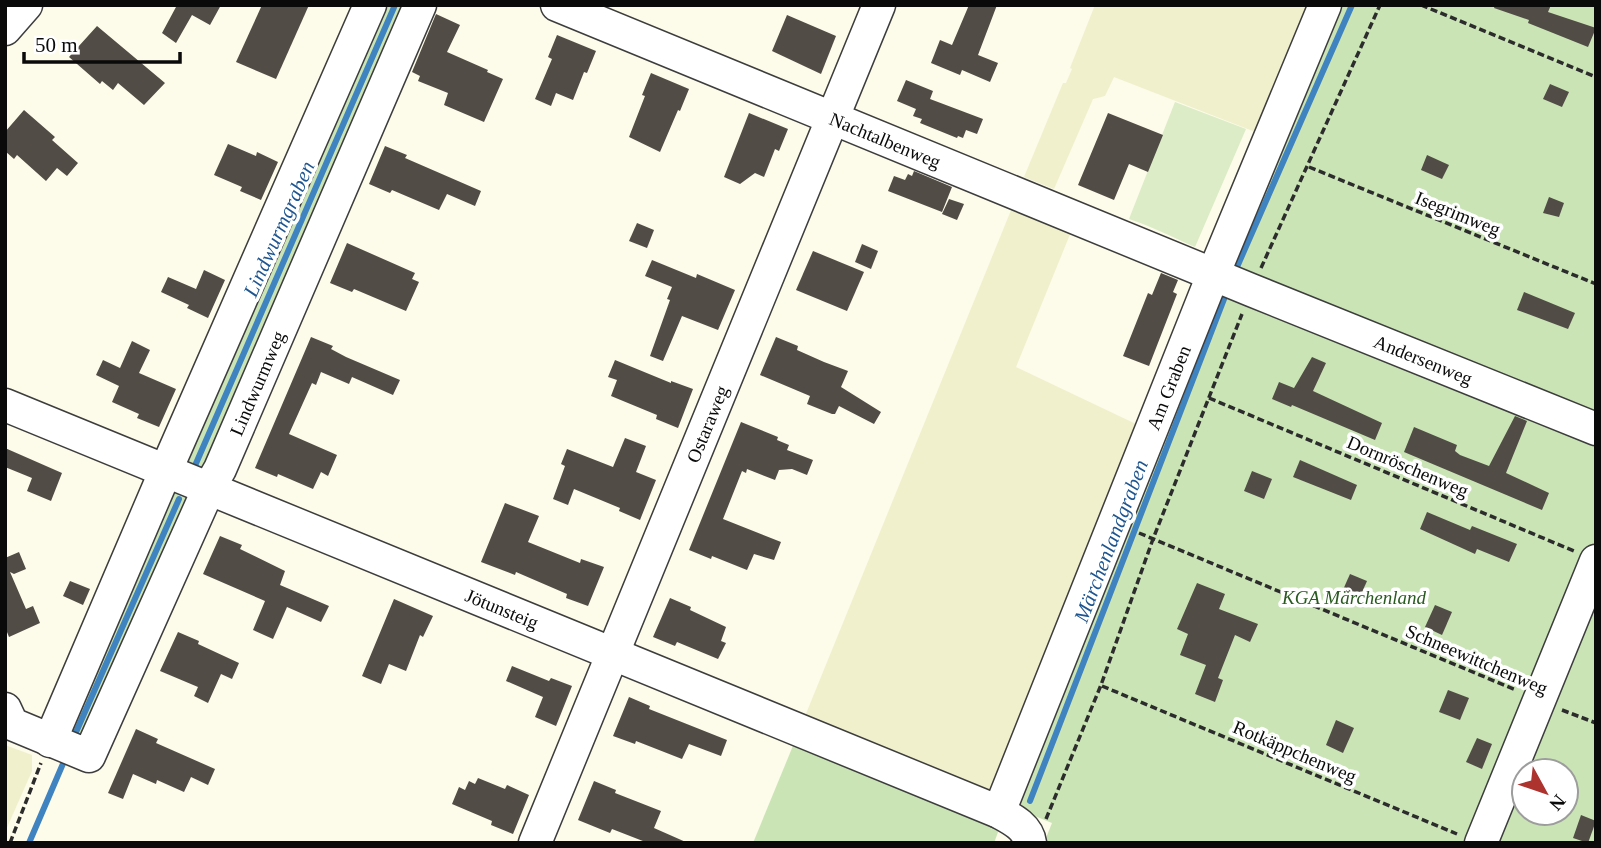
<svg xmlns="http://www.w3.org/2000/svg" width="1601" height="848" font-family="'Times New Roman',serif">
  <rect width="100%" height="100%" fill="#fdfbe9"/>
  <!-- farmland -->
  <g fill="#f0f0cc">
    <polygon points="1095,5 1314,5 1258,133 1114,77 1105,96 1093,99 1054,189 1024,177 1063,83 1066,83 1072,69 1070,68"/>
    <polygon points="1016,198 1073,227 1016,367 1138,425 993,805 801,726"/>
    <polygon points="5,745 32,755 32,771 5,832"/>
  </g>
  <!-- green -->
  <g fill="#cae4b6" fill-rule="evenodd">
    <polygon points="376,5 407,5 207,472 182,466"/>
    <path d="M 1335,5 L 1596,5 L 1596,843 L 1044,843 L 1052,823 L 1015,808 ZM 1524,771 L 1566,771 L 1566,813 L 1524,813 Z"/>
    <polygon points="192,489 87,742 64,741 163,490"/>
    <polygon points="797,736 1001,824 994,843 753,843"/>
  </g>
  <!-- pitch -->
  <path fill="#dcecc7" d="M 1175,102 L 1246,129 L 1195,247 C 1172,237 1153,227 1129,219 Z"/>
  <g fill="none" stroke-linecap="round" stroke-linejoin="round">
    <!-- stream -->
    <g stroke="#3f83c1" stroke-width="6">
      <polyline points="1237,267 1352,5"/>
      <polyline points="194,468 395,5"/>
      <polyline points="73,739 179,499"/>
      <polyline points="1030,801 1226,294"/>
      <polyline points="29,843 65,759"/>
    </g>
  </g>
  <!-- building -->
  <g fill="#524c47">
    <polygon points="173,5 221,5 210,25 192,15 176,43 162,33 176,7"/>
    <polygon points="262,5 309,5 276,79 236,62"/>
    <polygon points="969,5 997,5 978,55 998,63 990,82 962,70 960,75 931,63 940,40 952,45"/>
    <polygon points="1495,5 1551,5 1548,12 1596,28 1588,47 1528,23 1529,20 1494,8"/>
    <polygon points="436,14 460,25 447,52 488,70 487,72 503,79 484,122 444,105 448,93 418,81 420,76 412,72"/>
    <polygon points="787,15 836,36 821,74 772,51"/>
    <polygon points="97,26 165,83 144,105 118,83 113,90 102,81 100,84 69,57"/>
    <polygon points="557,35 596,51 587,73 584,72 573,100 556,93 551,106 535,99 552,59 548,57"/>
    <polygon points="651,73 689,89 680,111 678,110 660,152 629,137 645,96 642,95"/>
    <polygon points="906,80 933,91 930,99 983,119 977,134 966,130 963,138 958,136 957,138 920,123 922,119 913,116 916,109 897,101"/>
    <polygon points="1550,84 1569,92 1562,107 1543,99"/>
    <polygon points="24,110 55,137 52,140 78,163 67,176 57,168 46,181 17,155 14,159 5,151 5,132"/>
    <polygon points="749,113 788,129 779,151 775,149 764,177 755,173 740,184 724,177"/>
    <polygon points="1108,113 1163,135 1148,172 1129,164 1114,200 1078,185"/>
    <polygon points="228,144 256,156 257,152 278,162 261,200 240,191 242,187 214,175"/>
    <polygon points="385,146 407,155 405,158 481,191 475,206 447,194 439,210 392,190 390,193 369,184"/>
    <polygon points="1427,155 1449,165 1442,179 1421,170"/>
    <polygon points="914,171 952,187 942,212 888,191 894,176 905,180 908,174 912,176"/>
    <polygon points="1549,197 1564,203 1559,217 1543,213"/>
    <polygon points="949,199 964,204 957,220 942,214"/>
    <polygon points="637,223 654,230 647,248 629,241"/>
    <polygon points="347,243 415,273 412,279 419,282 406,311 354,289 352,292 330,283"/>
    <polygon points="862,244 878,251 871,269 855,262"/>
    <polygon points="813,251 864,272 847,311 796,290"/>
    <polygon points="652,260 696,278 697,274 735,290 718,330 682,316 663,361 650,356 670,300 667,299 672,287 645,276"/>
    <polygon points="204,270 225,280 208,318 187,308 189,305 161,292 168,277 196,289"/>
    <polygon points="1161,273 1178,280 1173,292 1177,294 1149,366 1123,356 1148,293 1152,295"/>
    <polygon points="1524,292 1575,313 1568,329 1517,310"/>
    <polygon points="311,337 333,346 331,349 346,357 400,380 393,395 352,377 349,384 321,372 316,385 312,383 289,434 337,455 328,476 321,472 313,489 278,474 277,477 255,468"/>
    <polygon points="776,337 798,346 797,350 824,362 848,371 841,387 881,412 874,424 839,406 835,414 832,414 807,404 810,396 760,375"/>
    <polygon points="132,341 150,350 139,373 176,389 159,427 137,418 139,414 112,402 119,386 96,375 103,360 120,368"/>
    <polygon points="1312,357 1326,363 1313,391 1382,423 1375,440 1292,405 1291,407 1272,399 1279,382 1294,388"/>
    <polygon points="615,360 671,383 671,381 693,389 678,428 656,419 657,415 611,396 617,380 608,377"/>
    <polygon points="1515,416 1527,421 1506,473 1549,493 1542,510 1404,452 1414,427 1457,445 1455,451 1460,455 1489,466"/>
    <polygon points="741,422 778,437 777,440 789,445 787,450 813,460 807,475 792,469 779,470 775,480 747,469 746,473 742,471 723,519 781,542 774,560 754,554 747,570 712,556 711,559 689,550"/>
    <polygon points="625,438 646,446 636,472 656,480 640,520 619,511 620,508 574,489 568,505 553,499 565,466 561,464 567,449 613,467"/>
    <polygon points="5,448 62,473 51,501 27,491 32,478 5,467"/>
    <polygon points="1300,460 1357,485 1351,500 1293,477"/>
    <polygon points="1252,471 1272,479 1264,499 1244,491"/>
    <polygon points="505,503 539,516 528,542 580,563 581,559 604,567 588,606 566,598 567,594 516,572 515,575 481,562"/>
    <polygon points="1427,512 1470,530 1472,526 1517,544 1509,562 1477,549 1475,554 1420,529"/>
    <polygon points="220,536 242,545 240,549 285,571 280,585 329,606 321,622 287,607 273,639 253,630 265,601 203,574"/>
    <polygon points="19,552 26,569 14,574 10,572 26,609 33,606 40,623 9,637 5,627 5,558"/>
    <polygon points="1350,574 1367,581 1359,599 1342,592"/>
    <polygon points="70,581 90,589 83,605 63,596"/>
    <polygon points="1197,583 1225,594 1219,609 1258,624 1250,642 1235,635 1218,678 1223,680 1215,702 1195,694 1206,665 1180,655 1188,634 1177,629"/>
    <polygon points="670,598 691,607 690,610 726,627 721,641 726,643 718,659 677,642 675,646 653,637"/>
    <polygon points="394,599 433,616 423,637 420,635 406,671 389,664 381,684 362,676"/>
    <polygon points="1435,605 1452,612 1442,635 1425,627"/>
    <polygon points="178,632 199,641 198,644 239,663 232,679 221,674 208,703 194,696 198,687 160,671"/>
    <polygon points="512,666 549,681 551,678 572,686 556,726 535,717 543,697 506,681"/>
    <polygon points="1448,690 1469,698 1460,720 1439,712"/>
    <polygon points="629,697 650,706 649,709 727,740 721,756 689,744 682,759 636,741 635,744 613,736"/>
    <polygon points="1336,720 1354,728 1343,753 1326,745"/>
    <polygon points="136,729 158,739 156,743 215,769 208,785 191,777 184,792 157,780 156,784 133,774 123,799 108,793"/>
    <polygon points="1477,738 1492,744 1482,769 1466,762"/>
    <polygon points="478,778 505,789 507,785 529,795 513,834 491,825 492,821 452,804 459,787 465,790 469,781 475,784"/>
    <polygon points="594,781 616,790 615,793 661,811 654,828 688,843 648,843 612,829 610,833 578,820"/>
    <polygon points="1581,815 1596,821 1588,843 1573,838"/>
  </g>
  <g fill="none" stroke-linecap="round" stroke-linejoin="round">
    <!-- minor casing -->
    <g stroke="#3d3d3d" stroke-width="35">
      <g id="minor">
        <path id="s1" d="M 557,5 L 1251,290 L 1596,429"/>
        <polyline points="5,29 26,5"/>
        <path id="s2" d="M 5,405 L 999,812 C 1012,819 1028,827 1030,843"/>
        <path id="s3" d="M 5,709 L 12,724 L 89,756 L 209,488 L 220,469 L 420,5"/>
        <polyline points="50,741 166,470 370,5"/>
        <path id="s4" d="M 999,812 L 1213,275 L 1325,5"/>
        <path id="s5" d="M 535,843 L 879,5"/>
        <polyline points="1481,843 1596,561"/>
      </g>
    </g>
    <!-- path -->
    <g stroke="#2c2c2c" stroke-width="3.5" stroke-dasharray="7 3.5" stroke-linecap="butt">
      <polyline points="1421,5 1596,77"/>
      <polyline points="1309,167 1596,284"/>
      <polyline points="1261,268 1380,5"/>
      <polyline points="1209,398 1574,551"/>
      <polyline points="1139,533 1516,690"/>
      <polyline points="1102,686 1457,834"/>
      <polyline points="1562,710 1596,723"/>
      <polyline points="1046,819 1101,685 1153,539 1242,314"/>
      <polyline points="10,843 41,763"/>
    </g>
    <!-- minor -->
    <use href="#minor" stroke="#fff" stroke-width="32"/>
  </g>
  <g text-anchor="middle" stroke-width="7" stroke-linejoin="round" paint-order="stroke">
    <!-- street labels -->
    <g font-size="19" fill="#0a0a0a" stroke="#fff">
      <text dy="7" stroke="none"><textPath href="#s1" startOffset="355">Nachtalbenweg</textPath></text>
      <text transform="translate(1458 213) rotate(22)" y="7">Isegrimweg</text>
      <text dy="7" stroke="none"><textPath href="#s1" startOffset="936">Andersenweg</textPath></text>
      <text dy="7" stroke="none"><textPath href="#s3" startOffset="509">Lindwurmweg</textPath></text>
      <text dy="7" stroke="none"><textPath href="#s4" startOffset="457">Am Graben</textPath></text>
      <text dy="7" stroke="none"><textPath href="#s5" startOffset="453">Ostaraweg</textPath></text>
      <text transform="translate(1408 466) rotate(23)" y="7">Dornröschenweg</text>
      <text dy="7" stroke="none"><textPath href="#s2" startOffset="537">Jötunsteig</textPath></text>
      <text transform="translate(1477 659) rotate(23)" y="7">Schneewittchenweg</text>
      <text transform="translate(1295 751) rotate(23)" y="7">Rotkäppchenweg</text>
    </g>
    <!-- park labels -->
    <g font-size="19" font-style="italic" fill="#295b21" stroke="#fff">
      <text x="1354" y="604">KGA Märchenland</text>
    </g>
    <!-- water labels -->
    <g font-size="21" font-style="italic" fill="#1f5690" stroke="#fff">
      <text transform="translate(279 229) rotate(-66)" y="7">Lindwurmgraben</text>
      <text transform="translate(1111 541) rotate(-69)" y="7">Märchenlandgraben</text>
    </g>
  </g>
  <!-- border -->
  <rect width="1601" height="848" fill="none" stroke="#0a0a0a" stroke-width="14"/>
  <!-- north arrow -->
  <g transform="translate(1545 792) rotate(130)"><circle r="33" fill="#ffffff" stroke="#9d9d9d" stroke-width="2"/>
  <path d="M0-5L12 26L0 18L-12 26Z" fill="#ad332f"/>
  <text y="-10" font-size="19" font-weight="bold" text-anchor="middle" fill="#0a0a0a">N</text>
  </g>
  <!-- scale -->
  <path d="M24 52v10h156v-10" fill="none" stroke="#0a0a0a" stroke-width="3.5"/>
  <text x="35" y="52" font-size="21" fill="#0a0a0a" stroke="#ffffff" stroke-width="5" paint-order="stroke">50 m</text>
</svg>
